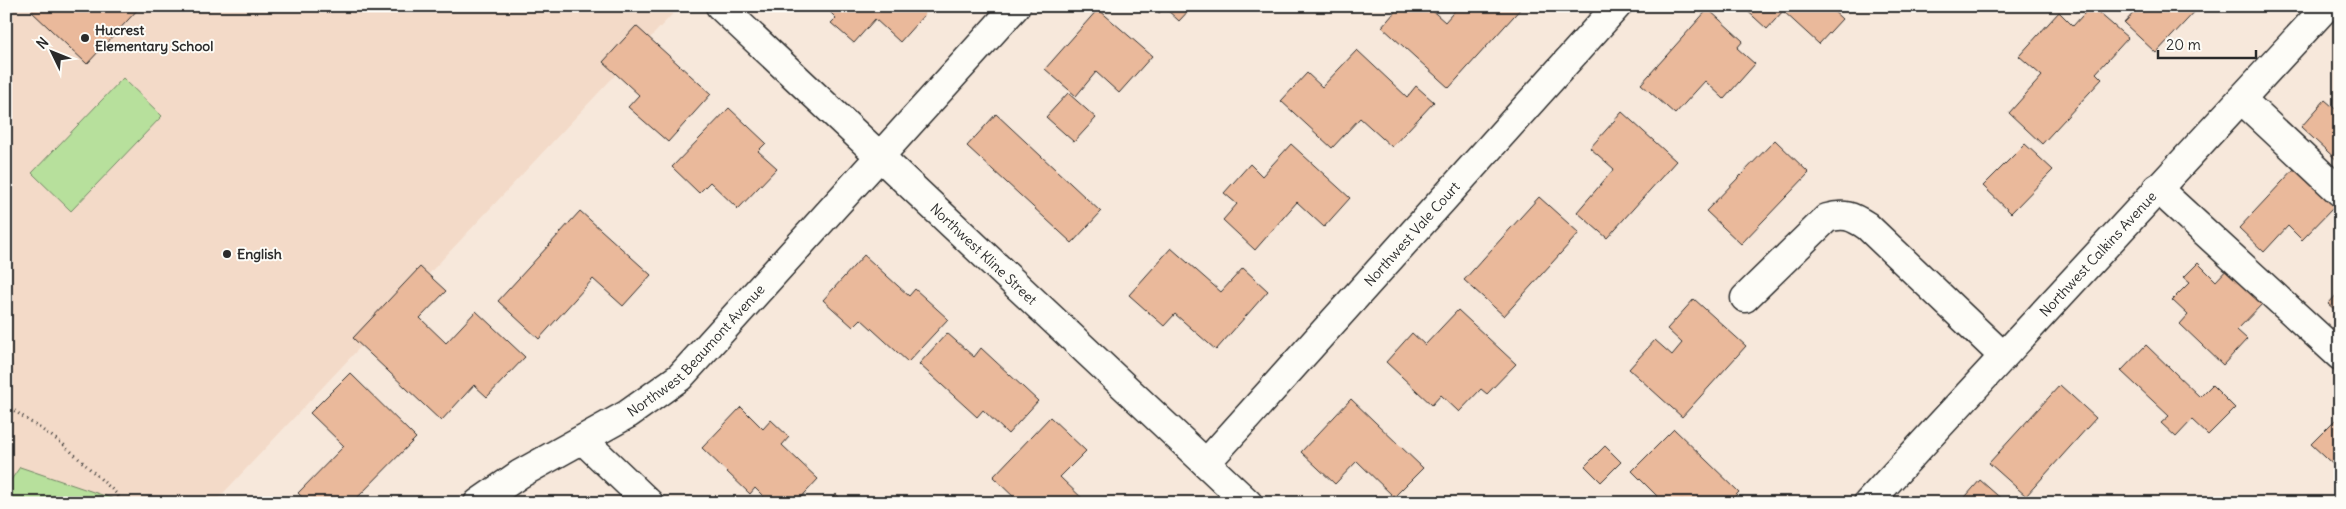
<svg xmlns="http://www.w3.org/2000/svg" width="2346" height="509" font-family="Delius,sans-serif">
  <rect width="100%" height="100%" fill="#f7e8db"/>
  <filter id="ink" filterUnits="userSpaceOnUse"><feTurbulence type="fractalNoise" baseFrequency=".02" numOctaves="2"/><feDisplacementMap in="SourceGraphic" scale="10" xChannelSelector="R" yChannelSelector="G"/><feConvolveMatrix kernelMatrix="1 2 1 2 8 2 1 2 1" color-interpolation-filters="sRGB"/></filter>
  <g filter="url(#ink)">
    <!-- built -->
    <polygon fill="#f3dac8" points="6,6 680,6 214,503 6,503"/>
    <!-- green -->
    <g fill="#b7e09c" stroke="#718664">
      <polygon points="123,78 162,116 71,211 32,173"/>
      <polygon points="20,467 114,499 114,503 6,503 6,487"/>
    </g>
    <!-- building -->
    <g fill="#eab99b" stroke="#2b2b2b">
      <polygon points="36,6 141,6 87,64 31,11"/>
      <polygon points="824,6 892,6 896,10 900,6 917,6 925,14 900,42 875,19 854,43 831,23 836,18"/>
      <polygon points="1152,6 1193,6 1179,21 1165,8 1159,13"/>
      <polygon points="1400,6 1427,6 1445,22 1459,6 1523,6 1449,88 1382,27"/>
      <polygon points="1742,6 1828,6 1842,19 1819,44 1783,11 1767,29"/>
      <polygon points="2091,6 2128,38 2096,73 2102,79 2042,144 2009,113 2042,76 2019,56 2059,12 2073,26"/>
      <polygon points="2140,6 2200,6 2156,53 2124,23"/>
      <polygon points="1098,9 1152,56 1119,93 1096,72 1076,96 1045,69"/>
      <polygon points="1708,9 1743,41 1737,48 1755,64 1724,99 1705,81 1675,114 1641,84"/>
      <polygon points="636,26 711,94 668,142 628,107 639,95 603,62"/>
      <polygon points="1357,50 1407,97 1416,86 1434,102 1392,147 1360,118 1332,148 1281,101 1307,73 1322,87"/>
      <polygon points="1068,93 1096,118 1074,142 1046,117"/>
      <polygon points="2325,100 2340,113 2340,163 2301,127"/>
      <polygon points="729,108 766,143 758,151 777,168 738,209 710,182 699,193 672,167"/>
      <polygon points="1622,112 1676,161 1607,238 1577,212 1614,169 1590,148"/>
      <polygon points="996,114 1101,212 1072,243 967,146"/>
      <polygon points="1775,140 1809,173 1741,244 1706,211"/>
      <polygon points="1291,144 1350,198 1324,227 1297,202 1255,250 1223,220 1237,204 1224,193 1250,164 1262,176"/>
      <polygon points="2025,144 2053,170 2011,213 1983,186"/>
      <polygon points="2296,167 2336,205 2302,240 2288,226 2264,252 2239,228"/>
      <polygon points="1539,197 1579,233 1504,316 1464,280"/>
      <polygon points="580,211 651,275 623,306 593,279 539,339 498,301"/>
      <polygon points="1171,248 1221,292 1243,268 1268,291 1216,350 1175,314 1164,326 1129,295"/>
      <polygon points="864,255 909,296 915,289 948,319 908,362 861,319 853,327 823,300"/>
      <polygon points="2198,263 2216,281 2229,267 2265,301 2237,330 2247,339 2223,365 2180,324 2188,315 2172,300 2190,282 2184,277"/>
      <polygon points="420,267 446,291 420,318 446,343 476,311 525,357 487,397 474,385 441,421 353,338"/>
      <polygon points="2340,291 2340,314 2328,304"/>
      <polygon points="1694,299 1746,346 1682,417 1629,369 1655,340 1672,355 1682,343 1667,329"/>
      <polygon points="1458,310 1516,364 1487,394 1481,389 1459,412 1441,395 1432,405 1386,362 1412,333 1425,345"/>
      <polygon points="947,333 974,357 981,348 1038,401 1008,434 983,410 977,417 919,364"/>
      <polygon points="2146,345 2200,397 2212,385 2235,408 2208,435 2192,420 2176,437 2161,423 2169,416 2121,371"/>
      <polygon points="350,373 416,438 352,503 308,503 298,493 344,446 310,413"/>
      <polygon points="2060,385 2096,418 2026,496 1989,463"/>
      <polygon points="1351,399 1423,468 1394,497 1357,461 1335,484 1301,452"/>
      <polygon points="741,407 763,429 771,420 789,437 782,445 818,479 796,503 770,503 755,488 750,494 702,448"/>
      <polygon points="2340,415 2340,471 2311,444"/>
      <polygon points="1050,417 1086,451 1060,477 1087,503 1020,503 993,477"/>
      <polygon points="1674,429 1739,492 1728,503 1720,503 1716,499 1712,503 1683,501 1664,503 1632,471"/>
      <polygon points="1605,446 1621,462 1601,482 1585,466"/>
      <polygon points="1980,480 2006,503 1960,503"/>
      <polygon points="836,494 845,503 828,503"/>
    </g>
    <g fill="none" stroke-linecap="round" stroke-linejoin="round">
      <!-- minor casing -->
      <g stroke="#2b2b2b" stroke-width="31">
        <g id="minor">
          <path id="s1" d="M 720,6 L 1248,503"/>
          <polyline points="2241,99 2340,192"/>
          <polyline points="2157,188 2340,356"/>
          <path d="M 1745,298 L 1827,218 C 1844,213 1852,216 1867,226 L 2002,355"/>
          <polyline points="583,440 649,503"/>
          <path id="s2" d="M 1206,463 L 1617,6"/>
          <path id="s3" d="M 478,503 L 520,474 L 628,414 L 680,377 L 1016,6"/>
        </g>
      </g>
      <!-- tertiary casing -->
      <g stroke="#2b2b2b" stroke-width="31">
        <g id="tertiary">
          <path id="s4" d="M 1868,503 L 2327,6"/>
        </g>
      </g>
      <!-- path -->
      <polyline stroke="#2b2b2b" stroke-width="3" stroke-dasharray="1 4" stroke-linecap="butt" points="6,405 63,444 118,495 120,503"/>
      <!-- minor -->
      <use href="#minor" stroke="#fdfcf7" stroke-width="28"/>
      <!-- tertiary -->
      <use href="#tertiary" stroke="#fdfcf7" stroke-width="28"/>
    </g>
  </g>
  <!-- markers -->
  <g fill="#2b2b2b" stroke="#fdfcf7" stroke-width="2">
    <circle cx="85" cy="38" r="5"/>
    <circle cx="227" cy="254" r="5"/>
  </g>
  <g text-anchor="middle" stroke-width="4" stroke-linejoin="round" paint-order="stroke">
    <!-- poi labels -->
    <g font-size="14" font-weight="bold" fill="#2b2b2b" stroke="#fdfcf7" text-anchor="start">
      <text x="95" y="35">Hucrest<tspan x="95" dy="16">Elementary School</tspan></text>
      <text x="237" y="259">English</text>
    </g>
    <!-- street labels -->
    <g font-size="14" fill="#2b2b2b" stroke="#fdfcf7">
      <text dy="5" stroke="none"><textPath href="#s2" startOffset="308">Northwest Vale Court</textPath></text>
      <text dy="5" stroke="none"><textPath href="#s4" startOffset="339">Northwest Calkins Avenue</textPath></text>
      <text dy="5" stroke="none"><textPath href="#s1" startOffset="362">Northwest Kline Street</textPath></text>
      <text dy="5" stroke="none"><textPath href="#s3" startOffset="268">Northwest Beaumont Avenue</textPath></text>
    </g>
  </g>
  <!-- margin -->
  <rect width="2346" height="509" fill="none" stroke="#fdfcf7" stroke-width="25"/>
  <rect x="12" y="12" width="2321" height="484" fill="none" stroke="#2b2b2b" stroke-width="2" filter="url(#ink)"/>
  <!-- north arrow -->
  <g transform="translate(52 52) rotate(313)" stroke="#fdfcf7" stroke-width="4" paint-order="stroke">
  <path d="M0-4L9 19L0 12L-9 19Z" fill="#2b2b2b"/>
  <text y="-8" font-size="14" font-weight="bold" text-anchor="middle" fill="#2b2b2b">N</text>
  </g>
  <!-- scale -->
  <path d="M2158 50v8h98v-8" fill="none" stroke="#2b2b2b" stroke-width="2.5"/>
  <text x="2166" y="50" font-size="15" fill="#2b2b2b" stroke="#fdfcf7" stroke-width="4" paint-order="stroke">20 m</text>
</svg>
